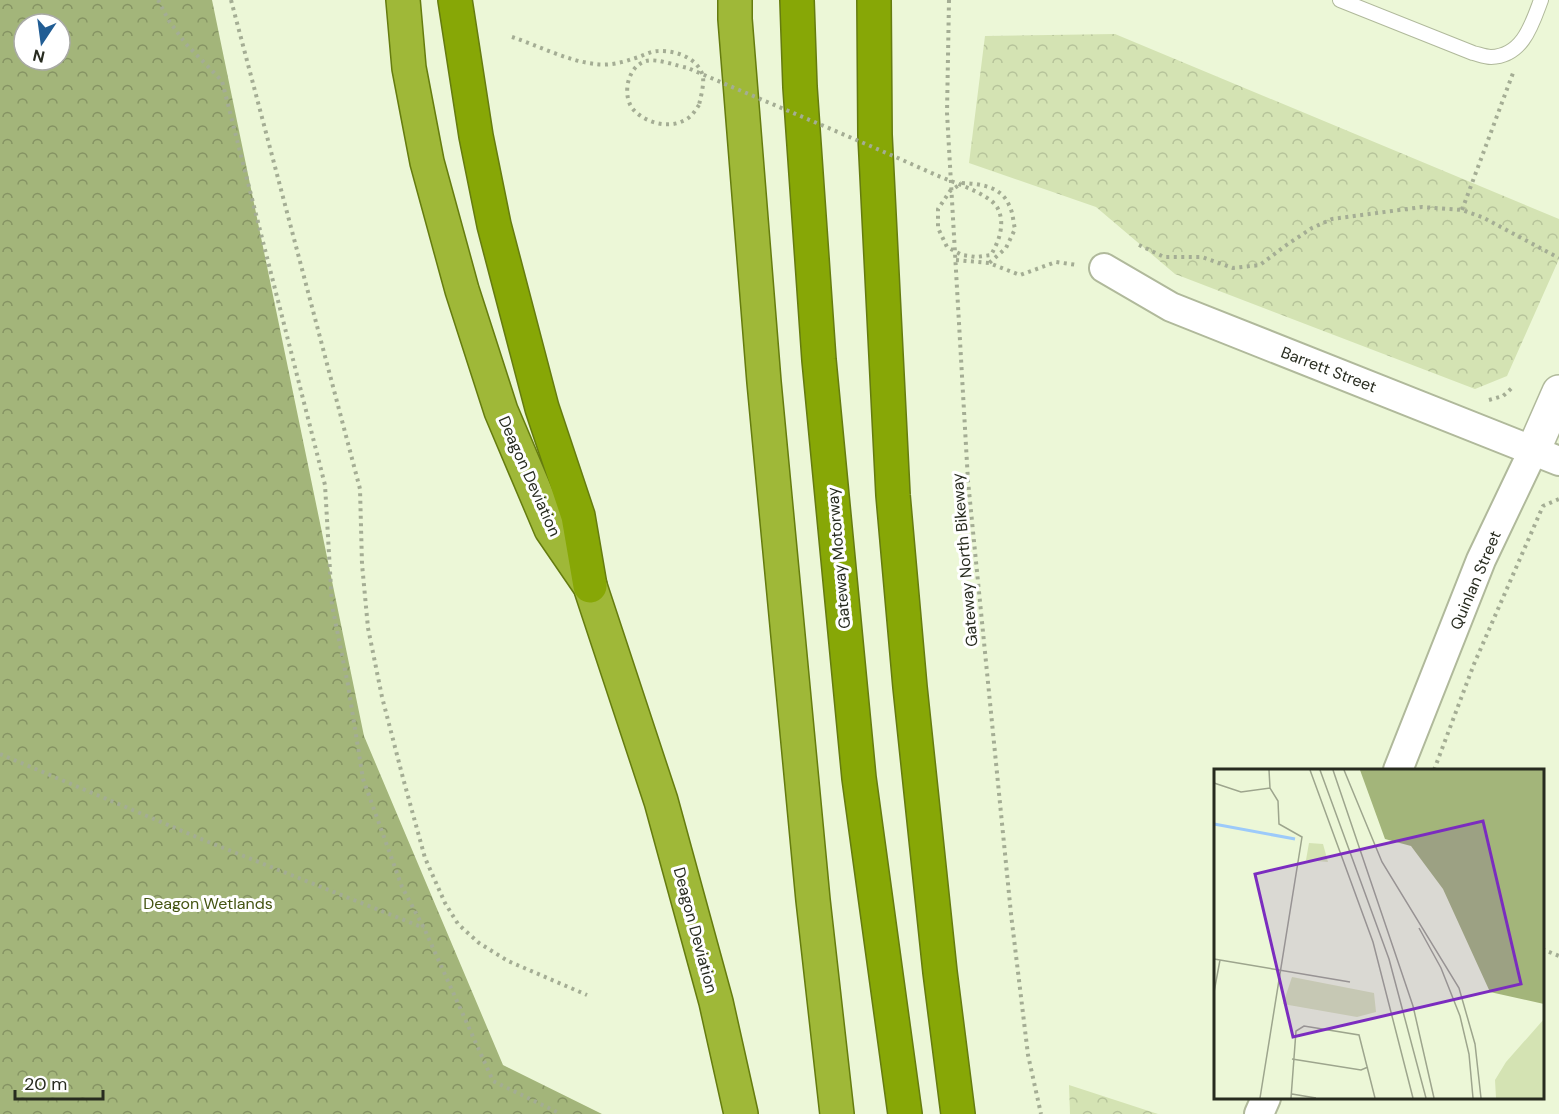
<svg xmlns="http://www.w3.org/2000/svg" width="1559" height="1114" font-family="'DM Sans',sans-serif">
  <defs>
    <pattern id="forest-crowns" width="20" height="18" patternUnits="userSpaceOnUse" patternTransform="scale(1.5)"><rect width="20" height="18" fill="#a3b57a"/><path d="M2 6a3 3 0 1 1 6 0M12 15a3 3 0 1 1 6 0" fill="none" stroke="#859363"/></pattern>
    <pattern id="park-crowns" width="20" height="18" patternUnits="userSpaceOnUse" patternTransform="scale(1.5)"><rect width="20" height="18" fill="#d4e3b3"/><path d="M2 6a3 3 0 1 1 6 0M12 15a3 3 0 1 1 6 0" fill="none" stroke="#b6c39a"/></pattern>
  </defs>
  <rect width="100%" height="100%" fill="#ecf7d7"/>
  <!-- forest -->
  <path fill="url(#forest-crowns)" fill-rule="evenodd" d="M 0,0 L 212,0 L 364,736 L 503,1065 L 602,1114 L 0,1114 ZM 24,24 L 60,24 L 60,60 L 24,60 Z"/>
  <!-- park -->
  <g fill="url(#park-crowns)">
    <polygon points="1115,34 1559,219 1559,259 1507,376 1475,389 1175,274 1096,207 969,163 985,36"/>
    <polygon points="1069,1085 1158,1114 1070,1114"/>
  </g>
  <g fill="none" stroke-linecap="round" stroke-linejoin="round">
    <!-- service casing -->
    <g stroke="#b0b99b" stroke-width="16">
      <path id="service" d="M 1340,0 L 1473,53 C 1478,54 1485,57 1491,57 C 1523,56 1532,24 1541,0"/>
    </g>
    <!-- minor casing -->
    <g stroke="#b0b99b" stroke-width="32">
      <g id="minor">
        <polyline points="1104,268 1171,307 1559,461"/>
        <polyline points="1398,770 1481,560 1533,451"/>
        <polyline points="1259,1114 1266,1098"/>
      </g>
    </g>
    <!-- tertiary casing -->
    <g stroke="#b0b99b" stroke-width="36">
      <polyline id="tertiary" points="1533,451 1559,392"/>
    </g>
    <!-- trunk casing -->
    <g stroke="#657c0f" stroke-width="36">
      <g id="trunk">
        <polyline points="403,0 409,68 427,162 462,290 501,411 551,529 590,586 661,801 716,1002 741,1114"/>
        <polyline points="735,0 735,19 764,382 813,900 837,1114"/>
      </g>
    </g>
    <!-- motorway casing -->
    <g stroke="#657c0f" stroke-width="36">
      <g id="motorway">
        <polyline points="455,0 476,136 494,225 542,408 578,516 590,586"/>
        <polyline points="797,0 800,87 819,360 859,778 905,1114"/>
        <polyline points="874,0 875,135 893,495 910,687 940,972 958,1114"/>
      </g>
    </g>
    <!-- path -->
    <g stroke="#a4ad94" stroke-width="4" stroke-dasharray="3 4.5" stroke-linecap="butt">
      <polyline points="158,0 169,21 186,44 222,81 325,485 332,605 348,685 363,779 402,887 424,928 493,1081 561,1114"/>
      <polyline points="231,0 360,489 362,564 368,628 382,697 403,778 425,858 445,903 458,924 479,943 508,961 587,995"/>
      <polyline points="949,0 947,113 968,481 1011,914 1028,1055 1041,1114"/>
      <path d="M 512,37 C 539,46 568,61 595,64 C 606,66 621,63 632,59 C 641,57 650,51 658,51 C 675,50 699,58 703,77 C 704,85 701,96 699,105"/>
      <path d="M 962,183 C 980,184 1001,186 1009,205 C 1013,212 1013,221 1015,229 L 1006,248 L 989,263"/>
      <polyline points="1462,210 1513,73"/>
      <polyline points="1139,245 1164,257 1202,257 1233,268 1260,265 1285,246 1312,228 1332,219 1422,207 1462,210 1482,217 1559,258"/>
      <polyline points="956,260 989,263 1020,275 1056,262 1077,265"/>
      <polyline points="1489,400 1503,396 1514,386"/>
      <polyline points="0,754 206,841 424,928"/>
      <polyline points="1434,770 1474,664 1543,506 1559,499"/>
      <polyline points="1542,949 1559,956"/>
    </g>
    <!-- service -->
    <use href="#service" stroke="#fff" stroke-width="14"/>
    <!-- minor -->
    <use href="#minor" stroke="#fff" stroke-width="28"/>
    <!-- tertiary -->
    <use href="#tertiary" stroke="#fff" stroke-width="33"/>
    <!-- trunk -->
    <use href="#trunk" stroke="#9fb838" stroke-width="33"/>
    <!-- motorway -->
    <use href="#motorway" stroke="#87a706" stroke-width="33"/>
    <!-- path-bridge -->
    <path stroke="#a4ad94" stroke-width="4" stroke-dasharray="3 4.5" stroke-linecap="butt" d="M 699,105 C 695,111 691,118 683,121 C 667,129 643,122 632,108 C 622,93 628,66 646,61 C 657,58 677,66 688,68 C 771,104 854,138 936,175 C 952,182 988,193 997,207 C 1006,223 999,241 991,255 L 976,257 L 962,255 L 947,247 L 938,228 L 938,209 L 950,191 L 962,183"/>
  </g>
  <g text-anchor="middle" stroke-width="6" stroke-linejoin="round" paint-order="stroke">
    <!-- street labels -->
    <g font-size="16" fill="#272b1f" stroke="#fff">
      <text transform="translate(1329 369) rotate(21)" y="6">Barrett Street</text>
      <text transform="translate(530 476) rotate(66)" y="6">Deagon Deviation</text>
      <text transform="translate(838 558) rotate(-95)" y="6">Gateway Motorway</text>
      <text transform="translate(964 560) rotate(-95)" y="6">Gateway North Bikeway</text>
      <text transform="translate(1475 580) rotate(-67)" y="6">Quinlan Street</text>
      <text transform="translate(696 930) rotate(75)" y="6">Deagon Deviation</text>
    </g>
    <!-- park labels -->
    <g font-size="16" fill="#445412" stroke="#fff">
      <text x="208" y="909">Deagon Wetlands</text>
    </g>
  </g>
  <!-- overview -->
  <g transform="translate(1214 769)">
    <rect width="330" height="330" fill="#ecf7d7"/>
    <path d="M 146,1 L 330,1 L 330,235 L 276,223 L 229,120 L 197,77 L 171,70 Z" fill="#a3b57a"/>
    <path d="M 95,74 L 109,75 L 114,93 L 92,91 ZM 78,208 L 160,224 L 162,243 L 143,248 L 69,235 ZM 330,250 L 330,329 L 282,329 L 281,311 L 292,293 Z" fill="#d4e3b3"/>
    <path d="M 330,278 L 330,305 L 314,329 L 295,329 L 311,297 Z" fill="#d4e3b3"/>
    <path fill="none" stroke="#9ccafa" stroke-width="3" d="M 0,55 L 81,70"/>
    <path fill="none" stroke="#9da58d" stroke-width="1.5" d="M 55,1 L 56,19M 96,1 L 159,173 L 199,329M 106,1 L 175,190 L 212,329M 119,1 L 199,237 L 220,329M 130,1 L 168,93 L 245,219 L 261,275 L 267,329M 0,14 L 27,23 L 56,19 L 64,32 L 65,55 L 88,68 L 46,329M 205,159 L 227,199 L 246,247 L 255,285 L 259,329M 0,190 L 136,213M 0,223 L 6,191M 78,290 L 147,301 L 154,298M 78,325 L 102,329M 77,329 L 82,262 L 90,257 L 145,266 L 161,329"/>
    <path fill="#7b2cbf" fill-opacity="0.15" stroke="#7b2cbf" stroke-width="3" d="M 269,52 L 307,215 L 79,268 L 41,105 Z"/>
    <rect width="330" height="330" fill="none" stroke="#272b1f" stroke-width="3"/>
  </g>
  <!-- north arrow -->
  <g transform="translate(42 42) rotate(193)"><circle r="28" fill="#ffffff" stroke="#a9aaa5" stroke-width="1.5"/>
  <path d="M0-4.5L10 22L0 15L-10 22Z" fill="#215d94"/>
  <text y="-9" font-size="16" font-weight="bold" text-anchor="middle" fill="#272b1f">N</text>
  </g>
  <!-- scale -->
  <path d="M15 1090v9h88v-9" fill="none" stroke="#272b1f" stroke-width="3"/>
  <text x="24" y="1090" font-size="18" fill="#272b1f" stroke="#ffffff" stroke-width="4.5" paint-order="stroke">20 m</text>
</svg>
